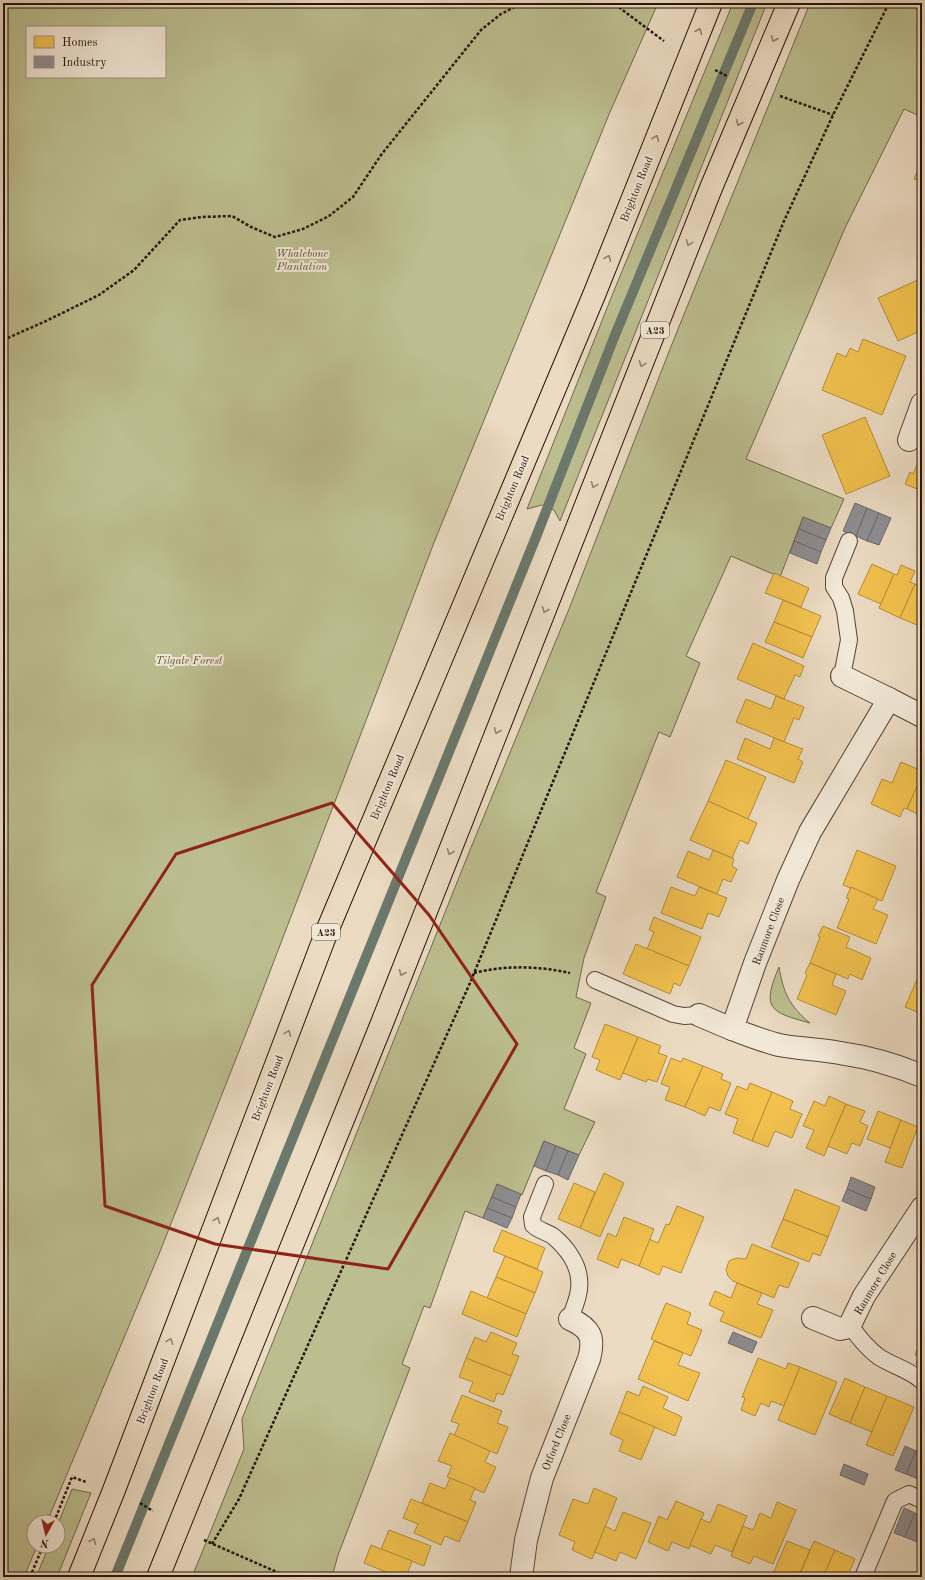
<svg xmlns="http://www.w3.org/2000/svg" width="925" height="1580" font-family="'Old Standard TT',serif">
  <rect width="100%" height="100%" fill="#ebdbc2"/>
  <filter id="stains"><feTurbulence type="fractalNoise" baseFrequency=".005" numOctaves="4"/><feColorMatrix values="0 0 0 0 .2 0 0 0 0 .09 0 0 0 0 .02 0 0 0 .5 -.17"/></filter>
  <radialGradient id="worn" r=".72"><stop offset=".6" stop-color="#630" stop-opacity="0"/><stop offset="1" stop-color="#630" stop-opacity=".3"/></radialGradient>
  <!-- green -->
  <g fill="#bcbe8f" stroke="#70684c" fill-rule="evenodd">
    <path d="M 3,3 L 658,3 L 610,112 L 435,540 L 256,1008 L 159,1254 L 47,1522 L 34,1522 L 34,1546 L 37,1546 L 24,1577 L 3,1577 ZM 27,27 L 165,27 L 165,77 L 27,77 Z"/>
    <polygon points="733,3 767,3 560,521 554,510 542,505 527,509 613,293"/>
    <polygon points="810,3 922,3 922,117 904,109 845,228 746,459 844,499 831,528 803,517 780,577 731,556 686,656 700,663 670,737 659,732 596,892 606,897 584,958 576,997 591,1003 574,1048 586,1054 564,1109 595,1122 579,1155 544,1141 522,1195 497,1184 483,1218 465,1211 430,1308 424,1306 402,1364 410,1368 338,1555 332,1577 192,1577 244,1449 242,1419 470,850 569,609 670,349"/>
    <path d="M 779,967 C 783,992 790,1007 810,1023 C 770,1012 761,1009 779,967 Z"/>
    <polygon points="72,1489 91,1493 57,1577 36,1577 49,1546 58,1546 58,1524"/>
  </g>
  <!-- homes -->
  <g fill="#f2c14e" stroke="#b48d3a">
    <polygon points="922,160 922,182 914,179"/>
    <polygon points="922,278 922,330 898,341 878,298"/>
    <polygon points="863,339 906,356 882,415 822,390 837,353 846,357 850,348 858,352"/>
    <polygon points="865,417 890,476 846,494 822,435"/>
    <polygon points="922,453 922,491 905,484 910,472 913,474"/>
    <polygon points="872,564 894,574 881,604 858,594"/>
    <polygon points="901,565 915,571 910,582 915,584 900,618 879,608 894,574 897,575"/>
    <polygon points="774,573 809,588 801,607 765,593"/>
    <polygon points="915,584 922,587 922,627 900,618"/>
    <polygon points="783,600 821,616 812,637 774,622"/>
    <polygon points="774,622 812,637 803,658 765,642"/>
    <polygon points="922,640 922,653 917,651"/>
    <polygon points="753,643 804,666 800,677 795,675 784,699 737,679"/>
    <polygon points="776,696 804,707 799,720 794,718 784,742 736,722 746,699 771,709"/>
    <polygon points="745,738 770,749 774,738 803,749 798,759 803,762 794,783 737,759"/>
    <polygon points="726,760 766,777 748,819 708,801"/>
    <polygon points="901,762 922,771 922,775 907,809 904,808 900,817 871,804 882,779 892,783"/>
    <polygon points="922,775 922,816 907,809"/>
    <polygon points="708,801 757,823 748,844 740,840 732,858 690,840"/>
    <polygon points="713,850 734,859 732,866 737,869 731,882 723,879 717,894 677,877 688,851 709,860"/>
    <polygon points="857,850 896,866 882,901 843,885"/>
    <polygon points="671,887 695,896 699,887 727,898 719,917 708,913 702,929 661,913"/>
    <polygon points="851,887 878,899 873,909 888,915 876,944 837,928 849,899 846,898"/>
    <polygon points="654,917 701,937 689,966 647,949 654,932 649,930"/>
    <polygon points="823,926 850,937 846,947 871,958 862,980 850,974 848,979 810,963 820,937 818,936"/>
    <polygon points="636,944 689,966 680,986 674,983 670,994 623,974"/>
    <polygon points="810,963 836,974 832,985 846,991 836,1015 797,999 807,975 805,973"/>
    <polygon points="922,968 922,1014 905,1007"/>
    <polygon points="605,1024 638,1037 620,1080 596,1070 600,1060 592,1057"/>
    <polygon points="638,1037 661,1046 658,1053 667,1056 657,1082 648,1079 646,1082 623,1073"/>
    <polygon points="671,1058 681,1062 683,1058 703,1066 685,1107 665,1100 670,1087 661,1084"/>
    <polygon points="703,1066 723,1074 721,1079 731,1083 720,1111 709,1107 705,1116 685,1107"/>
    <polygon points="750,1083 772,1092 752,1141 733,1133 738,1119 725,1114 737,1086 747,1090"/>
    <polygon points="772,1092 793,1101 790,1109 802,1114 792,1138 775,1131 768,1147 752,1141"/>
    <polygon points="829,1096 846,1104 824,1156 806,1148 814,1130 803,1126 814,1101 825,1106"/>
    <polygon points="846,1104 865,1111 860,1122 868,1126 860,1146 852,1143 847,1154 828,1146"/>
    <polygon points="878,1111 901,1120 890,1148 867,1139"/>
    <polygon points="901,1120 918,1127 902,1168 885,1162"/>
    <polygon points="604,1173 624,1183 600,1237 580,1228"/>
    <polygon points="574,1183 595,1192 580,1228 558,1219"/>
    <polygon points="795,1189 840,1207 828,1237 783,1219"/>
    <polygon points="677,1206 704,1217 681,1273 663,1266 659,1275 639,1266 649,1239 658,1243 666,1224 669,1225"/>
    <polygon points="624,1217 654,1229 639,1266 621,1259 618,1268 597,1259 608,1233 616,1237"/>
    <polygon points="783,1219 828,1237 820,1256 813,1253 809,1262 771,1247"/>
    <polygon points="502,1230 545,1248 537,1269 493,1251"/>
    <polygon points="752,1244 799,1263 788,1288 779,1285 774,1298 733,1281 728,1276 726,1270 729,1261 736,1258 746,1259"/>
    <polygon points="505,1256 543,1272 535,1293 496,1277"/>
    <polygon points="496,1277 535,1293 526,1314 487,1298"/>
    <polygon points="737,1283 762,1293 757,1304 773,1310 761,1338 720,1321 724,1312 709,1305 715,1291 731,1298"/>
    <polygon points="471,1291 526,1314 517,1337 462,1314"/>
    <polygon points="666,1303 691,1313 687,1324 702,1330 691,1356 651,1339"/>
    <polygon points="491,1332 517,1343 512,1354 519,1356 511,1376 466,1358 475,1337 486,1342"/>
    <polygon points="922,1338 922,1366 916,1364 918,1357 915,1355"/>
    <polygon points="654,1341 683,1353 678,1365 700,1373 688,1401 638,1379"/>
    <polygon points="466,1358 511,1376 503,1395 497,1393 494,1402 469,1392 473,1382 459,1377"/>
    <polygon points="758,1358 786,1369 788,1363 800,1367 784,1406 771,1401 769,1407 761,1403 755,1416 741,1410 745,1398 742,1397"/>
    <polygon points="800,1367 837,1382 815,1435 778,1420"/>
    <polygon points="845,1378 865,1387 850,1423 829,1414"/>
    <polygon points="643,1386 668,1397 663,1408 682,1417 675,1436 619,1412 627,1391 639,1396"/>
    <polygon points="865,1387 887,1396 872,1432 850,1423"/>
    <polygon points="462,1395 502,1411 497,1423 508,1427 497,1454 454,1436 459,1424 451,1421"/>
    <polygon points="887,1396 914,1407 893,1456 866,1445"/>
    <polygon points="619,1412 655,1427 641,1460 619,1451 623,1440 610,1434"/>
    <polygon points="450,1433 490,1451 485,1462 496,1467 484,1493 447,1477 452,1466 438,1461"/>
    <polygon points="450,1478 475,1488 470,1500 476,1502 468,1522 422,1503 430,1483 445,1489"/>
    <polygon points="594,1488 617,1498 592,1559 572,1550 575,1542 559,1535 573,1499 588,1504"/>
    <polygon points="411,1499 468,1522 459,1542 445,1536 441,1545 414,1533 418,1524 403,1518"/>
    <polygon points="676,1501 704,1513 689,1549 672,1542 668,1551 648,1542 659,1516 667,1520"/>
    <polygon points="777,1502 796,1510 773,1564 754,1556 750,1564 731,1556 743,1526 753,1530 760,1513 771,1518"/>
    <polygon points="718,1504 747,1516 732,1552 715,1545 711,1554 690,1545 701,1519 710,1523"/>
    <polygon points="623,1512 651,1523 636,1559 620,1552 616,1561 595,1552 605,1526 615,1531"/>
    <polygon points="389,1530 431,1546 424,1566 381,1549"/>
    <polygon points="787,1541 810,1550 798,1577 773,1577 772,1576"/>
    <polygon points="814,1541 835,1550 823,1577 799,1577"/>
    <polygon points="371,1545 412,1561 406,1577 398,1577 364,1563"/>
    <polygon points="835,1550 855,1559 847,1577 823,1577"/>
  </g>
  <!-- industry -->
  <g fill="#8d8d92" stroke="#6e6869">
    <polygon points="855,503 867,508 856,536 843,531"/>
    <polygon points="867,508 879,513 867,541 856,536"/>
    <polygon points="879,513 891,518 879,545 867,541"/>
    <polygon points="803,517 831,528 826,540 799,529"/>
    <polygon points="799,529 826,540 821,552 794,541"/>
    <polygon points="794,541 821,552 817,564 790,553"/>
    <polygon points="544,1141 556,1146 546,1171 534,1166"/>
    <polygon points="556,1146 568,1151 558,1175 546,1171"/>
    <polygon points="568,1151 579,1155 568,1180 558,1175"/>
    <polygon points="851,1177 875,1187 871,1199 847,1189"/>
    <polygon points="497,1184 521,1194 516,1207 492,1197"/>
    <polygon points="847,1189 871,1199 866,1211 842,1201"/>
    <polygon points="492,1197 516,1207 512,1218 487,1208"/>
    <polygon points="487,1208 512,1218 507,1228 483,1218"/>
    <polygon points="733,1332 757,1342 752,1353 728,1343"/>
    <polygon points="905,1446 916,1451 906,1474 895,1470"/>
    <polygon points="916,1451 922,1453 922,1469 918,1479 906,1474"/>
    <polygon points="844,1464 868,1474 864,1485 840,1475"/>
    <polygon points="904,1508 915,1513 905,1537 894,1533"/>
    <polygon points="915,1513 922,1516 922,1531 917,1542 905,1537"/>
    <polygon points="922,1531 922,1544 917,1542"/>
  </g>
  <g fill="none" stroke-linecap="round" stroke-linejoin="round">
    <!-- stream -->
    <polyline stroke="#6b786c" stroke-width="10" points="115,1577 536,537 615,335 753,3"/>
    <!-- service casing -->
    <g stroke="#564538" stroke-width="18">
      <g id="service">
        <polyline points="842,676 849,640 845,611 841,598 834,587 834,578 849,541"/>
        <polyline points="595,980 673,1014 684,1016 699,1015"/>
        <path d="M 545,1184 L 532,1217 L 533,1225 C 539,1231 548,1232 554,1237 C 566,1247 578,1263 579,1279 C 581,1293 574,1307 570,1319"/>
        <path d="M 850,1325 C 858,1337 867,1348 879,1357 C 893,1366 910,1370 922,1381"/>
        <polyline points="863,1577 895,1501 909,1494 922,1500"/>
      </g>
    </g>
    <!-- minor casing -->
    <g stroke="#564538" stroke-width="24">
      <g id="minor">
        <polyline points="909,440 922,404"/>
        <polyline points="842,676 889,699"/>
        <path d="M 922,716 L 889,699 L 810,832 L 788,880 L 755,963 L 732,1029 C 748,1035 763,1041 779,1045 C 799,1049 820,1049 840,1053 C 868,1057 896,1065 922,1076"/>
        <polyline points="699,1015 732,1029"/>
        <polyline points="813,1318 840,1329 845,1328 850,1325 864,1296 922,1208"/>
        <path d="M 521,1577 L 526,1540 L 542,1478 L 589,1359 C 595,1337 590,1328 570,1319"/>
      </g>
    </g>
    <!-- primary casing -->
    <g stroke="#25130a" stroke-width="24">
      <g id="primary">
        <polyline points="79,1577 114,1490 327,931 594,295 711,3"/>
        <polyline points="158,1577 382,1023 711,188 789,3"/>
      </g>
    </g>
    <!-- path -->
    <g stroke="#25130a" stroke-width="2.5" stroke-dasharray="3 2" stroke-linecap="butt">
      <polyline points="616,3 621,9 664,41"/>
      <polyline points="715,70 727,76"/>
      <polyline points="780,96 833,115"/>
      <polyline points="3,340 44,322 99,295 134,270 180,220 202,217 232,216 251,227 275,237 303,229 329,216 353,197 381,155 481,30 501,14 522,3"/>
      <path d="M 474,973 C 505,965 539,966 570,973"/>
      <polyline points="140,1503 153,1511"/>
      <polyline points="54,1522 72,1477 86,1482"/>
      <polyline points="204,1540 288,1577"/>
      <polyline points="212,1544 239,1499 470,983 784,221 833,115 889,3"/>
      <polyline points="30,1577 43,1546"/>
    </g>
    <!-- service -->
    <use href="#service" stroke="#f2e8d7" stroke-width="16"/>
    <!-- minor -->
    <use href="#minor" stroke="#f2e8d7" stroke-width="22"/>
    <!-- primary -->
    <use href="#primary" stroke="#ebdbc2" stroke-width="22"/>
  </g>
  <!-- one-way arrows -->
  <defs><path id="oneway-chevron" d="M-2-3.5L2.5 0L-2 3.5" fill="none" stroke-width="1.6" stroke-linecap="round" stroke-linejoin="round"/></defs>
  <g stroke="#92816f">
    <use href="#oneway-chevron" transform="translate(699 31) rotate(-67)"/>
    <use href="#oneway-chevron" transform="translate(774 39) rotate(113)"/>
    <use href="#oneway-chevron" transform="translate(739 123) rotate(113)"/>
    <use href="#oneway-chevron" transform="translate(656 138) rotate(-68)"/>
    <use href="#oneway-chevron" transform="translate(689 243) rotate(111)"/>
    <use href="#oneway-chevron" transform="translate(608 258) rotate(-68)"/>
    <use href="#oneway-chevron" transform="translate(642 364) rotate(111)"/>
    <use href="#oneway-chevron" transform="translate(594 485) rotate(111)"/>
    <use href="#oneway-chevron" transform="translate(545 610) rotate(112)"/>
    <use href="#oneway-chevron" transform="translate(497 731) rotate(112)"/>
    <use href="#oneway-chevron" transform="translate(450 852) rotate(112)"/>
    <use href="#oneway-chevron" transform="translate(402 973) rotate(112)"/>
    <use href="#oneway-chevron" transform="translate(288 1033) rotate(-69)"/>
    <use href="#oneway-chevron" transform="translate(217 1220) rotate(-69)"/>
    <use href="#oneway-chevron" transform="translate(170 1341) rotate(-69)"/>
    <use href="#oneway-chevron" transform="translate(93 1541) rotate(-68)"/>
  </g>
  <!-- marked area -->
  <path fill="none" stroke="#8f2418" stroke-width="3" stroke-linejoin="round" d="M 332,803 L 429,915 L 517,1044 L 388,1269 L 215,1244 L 105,1206 L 92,985 L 176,854 Z"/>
  <g text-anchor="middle" stroke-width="4" stroke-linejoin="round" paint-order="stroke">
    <!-- shield labels -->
    <g fill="#f2e8d7" stroke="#625348" stroke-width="1">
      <rect x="641" y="322" width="28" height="16" rx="3"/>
      <rect x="312" y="924" width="28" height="16" rx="3"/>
    </g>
    <g font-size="10" font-weight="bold" fill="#25130a">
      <text x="655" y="334">A23</text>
      <text x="326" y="936">A23</text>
    </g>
    <!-- street labels -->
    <g font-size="11" fill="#25130a" stroke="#f2e8d7">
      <text transform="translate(636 189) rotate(-68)" y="4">Brighton Road</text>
      <text transform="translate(512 488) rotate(-67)" y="4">Brighton Road</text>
      <text transform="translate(387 787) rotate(-67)" y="4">Brighton Road</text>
      <text transform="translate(768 931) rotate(-69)" y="4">Ranmore Close</text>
      <text transform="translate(267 1088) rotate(-69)" y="4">Brighton Road</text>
      <text transform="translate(875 1283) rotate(-59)" y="4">Ranmore Close</text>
      <text transform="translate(152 1391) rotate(-69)" y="4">Brighton Road</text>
      <text transform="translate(556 1442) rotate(-68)" y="4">Otford Close</text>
    </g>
    <!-- park labels -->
    <g font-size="11" font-style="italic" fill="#5a4f39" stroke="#f2e8d7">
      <text x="302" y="257">Whalebone<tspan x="302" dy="13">Plantation</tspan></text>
      <text x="189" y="664">Tilgate Forest</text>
    </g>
  </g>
  <!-- margin -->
  <rect width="925" height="1580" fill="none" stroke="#ebdbc2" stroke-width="16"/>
  <rect x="4" y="4" width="917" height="1572" fill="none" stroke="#25130a" stroke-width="2"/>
  <rect x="8" y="8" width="909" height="1564" fill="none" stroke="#25130a"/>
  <!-- legend -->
  <rect x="26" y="26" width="140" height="52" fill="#f2e8d7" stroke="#a09385"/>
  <rect x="34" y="36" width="20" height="12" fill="#f2c14e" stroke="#a09385"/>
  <text x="62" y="46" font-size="12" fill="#25130a">Homes</text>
  <rect x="34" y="56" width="20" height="12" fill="#8d8d92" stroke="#a09385"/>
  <text x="62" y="66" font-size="12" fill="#25130a">Industry</text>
  <!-- north arrow -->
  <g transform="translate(46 1534) rotate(188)"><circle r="19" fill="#f2e8d7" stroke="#a09385"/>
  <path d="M0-3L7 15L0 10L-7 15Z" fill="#8f2418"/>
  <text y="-6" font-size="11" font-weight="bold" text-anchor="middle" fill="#25130a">N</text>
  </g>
  <rect width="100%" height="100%" filter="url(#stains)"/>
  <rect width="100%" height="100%" fill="url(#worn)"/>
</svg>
